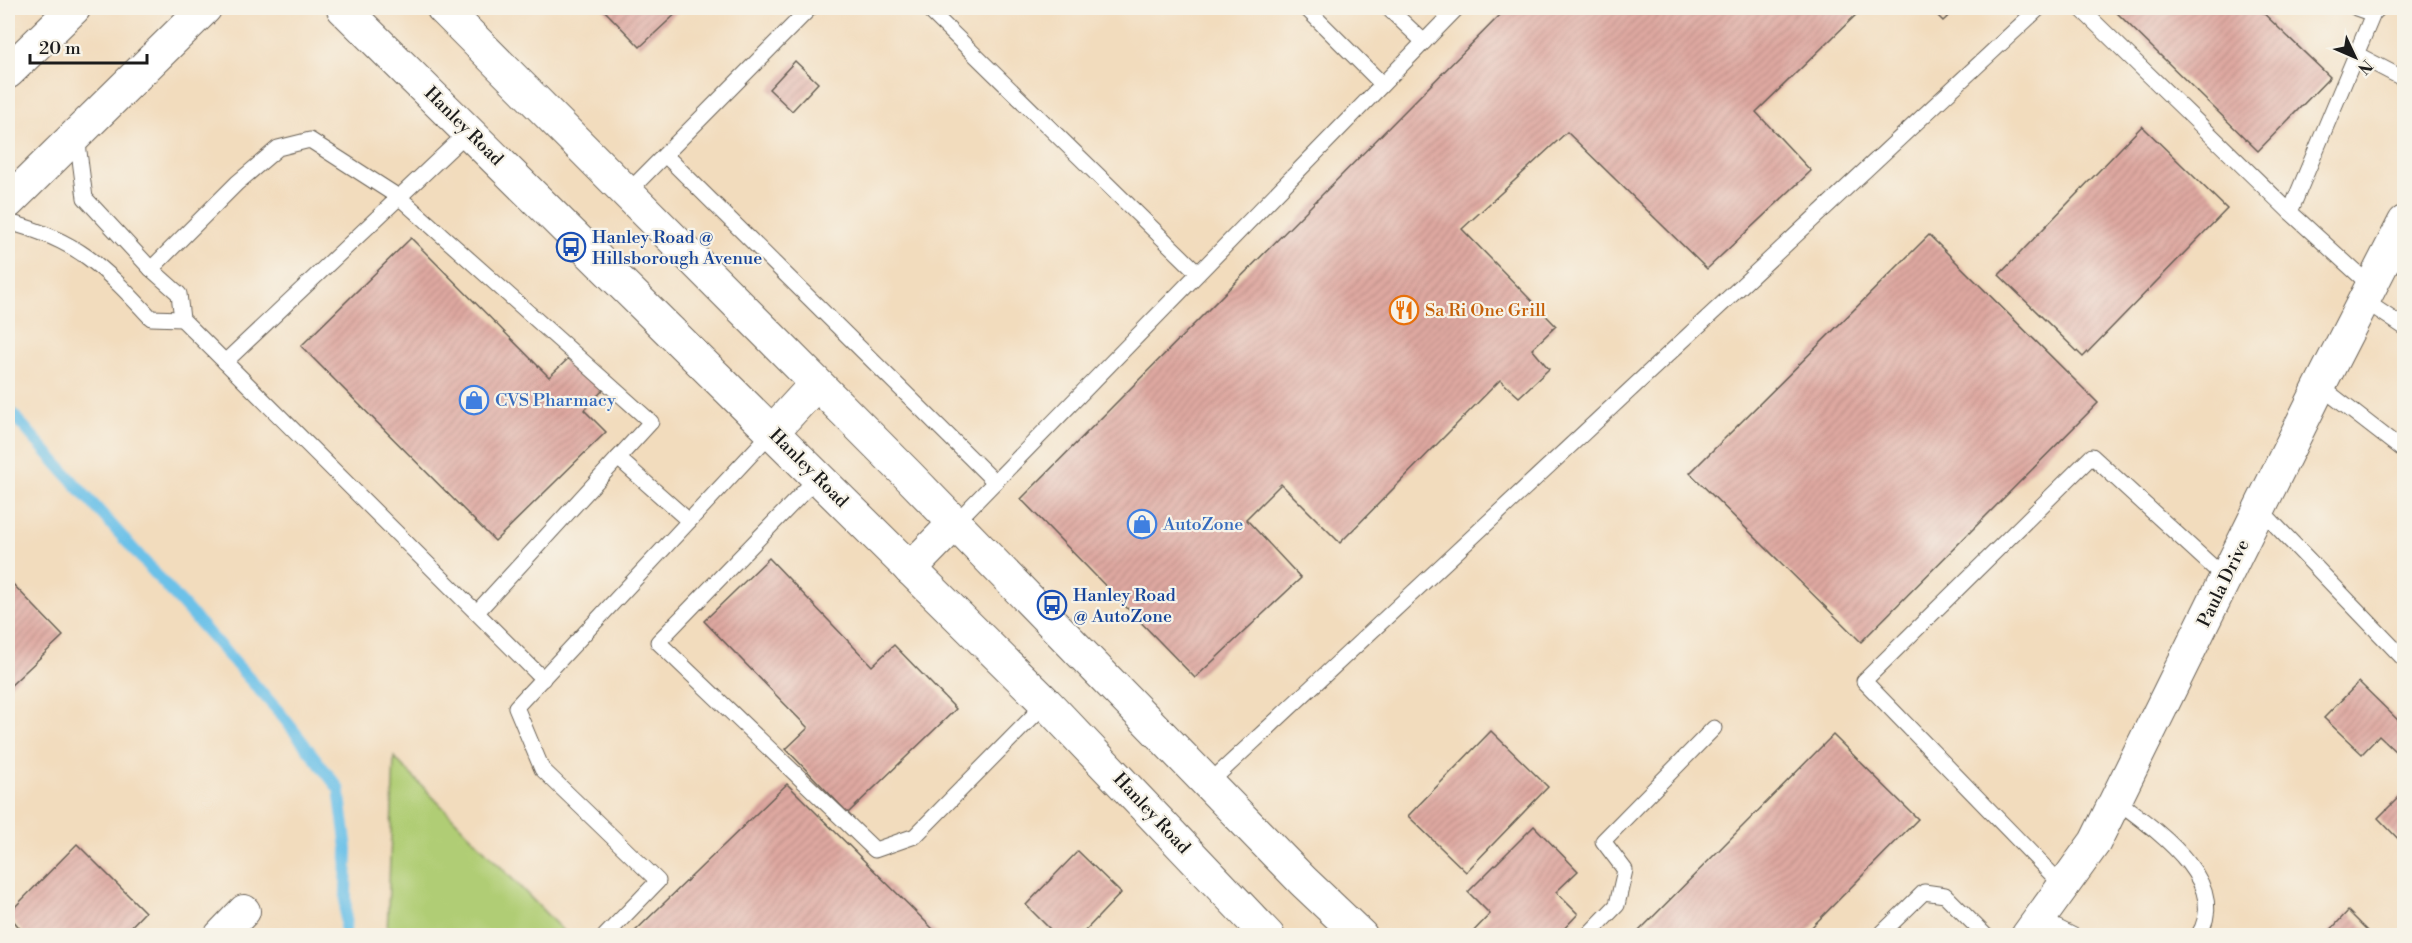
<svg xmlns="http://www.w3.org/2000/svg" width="2412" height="943" font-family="'Libre Bodoni',serif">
  <defs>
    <pattern id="building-hatch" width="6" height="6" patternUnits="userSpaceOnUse" patternTransform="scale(1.5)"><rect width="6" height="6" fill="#dea8a0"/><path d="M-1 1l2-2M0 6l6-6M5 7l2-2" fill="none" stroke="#be9089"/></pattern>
  </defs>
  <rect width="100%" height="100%" fill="#f7f3e8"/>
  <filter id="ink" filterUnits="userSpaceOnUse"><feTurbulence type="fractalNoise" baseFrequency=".0167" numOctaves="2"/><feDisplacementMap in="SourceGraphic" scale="12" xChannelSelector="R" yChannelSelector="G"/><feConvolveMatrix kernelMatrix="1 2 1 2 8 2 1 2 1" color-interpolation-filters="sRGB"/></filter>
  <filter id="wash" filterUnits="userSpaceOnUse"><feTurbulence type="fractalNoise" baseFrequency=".008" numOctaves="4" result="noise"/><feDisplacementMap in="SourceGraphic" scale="24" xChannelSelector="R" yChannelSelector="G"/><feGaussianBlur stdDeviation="1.35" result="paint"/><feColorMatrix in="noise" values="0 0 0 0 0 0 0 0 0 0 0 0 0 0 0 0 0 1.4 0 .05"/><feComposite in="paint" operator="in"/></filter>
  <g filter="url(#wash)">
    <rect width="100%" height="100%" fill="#f2dcbd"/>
    <!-- park -->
    <polygon fill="#b0cd74" stroke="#667448" stroke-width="1.5" points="394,757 567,935 387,935"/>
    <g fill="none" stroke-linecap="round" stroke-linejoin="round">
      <!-- stream -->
      <polyline stroke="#6cc1e8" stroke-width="12" points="8,409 280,713 339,789 347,849 345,936"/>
    </g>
    <g id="blocks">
      <!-- building -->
      <g fill="url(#building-hatch)">
        <polygon points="602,8 682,8 640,47"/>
        <polygon points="1507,8 1863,8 1756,112 1811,171 1707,269 1567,132 1462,229 1556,326 1532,349 1549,369 1519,397 1500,380 1340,543 1281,484 1246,519 1301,578 1195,678 1021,499"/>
        <polygon points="1930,8 1957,8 1943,21"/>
        <polygon points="2112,8 2258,8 2330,77 2258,151"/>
        <polygon points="795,61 818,83 792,111 769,89"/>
        <polygon points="2142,126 2227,209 2083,357 1999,275"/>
        <polygon points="1929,235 2098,403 1861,642 1690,473"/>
        <polygon points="411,238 549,377 571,356 604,389 584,410 606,432 495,541 301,346"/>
        <polygon points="769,558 872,666 894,645 956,709 848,813 786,749 808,728 704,621"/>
        <polygon points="8,579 63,636 8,688"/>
        <polygon points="2359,682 2404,726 2404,747 2398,754 2379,736 2362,754 2324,718"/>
        <polygon points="1491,731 1548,787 1466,872 1408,816"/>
        <polygon points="1833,735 1918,819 1803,936 1634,936"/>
        <polygon points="787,784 940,936 630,936"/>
        <polygon points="2404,792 2404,845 2378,818"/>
        <polygon points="1534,826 1578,871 1556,892 1578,914 1557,936 1469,936 1490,914 1468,892"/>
        <polygon points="77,844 145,912 122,936 26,936 8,914"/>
        <polygon points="1078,851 1121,893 1080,936 1057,936 1026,905"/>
        <polygon points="2348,911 2373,936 2325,936"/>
      </g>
    </g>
  </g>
  <g filter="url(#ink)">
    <use href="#blocks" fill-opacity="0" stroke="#675f54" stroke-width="1.5"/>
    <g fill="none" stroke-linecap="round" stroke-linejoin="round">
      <!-- lane casing -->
      <g stroke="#675f54" stroke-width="17">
        <g id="lane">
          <polyline points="927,8 1198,273"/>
          <polyline points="1306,8 1382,84"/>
          <polyline points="1388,8 1424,42"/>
          <polyline points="2080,8 2290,212"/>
          <polyline points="2356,8 2373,14"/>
          <polyline points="2356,54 2404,79"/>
          <polyline points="77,136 85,198 151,269 179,294 182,319 543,679"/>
          <polyline points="665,155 995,482"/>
          <polyline points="627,193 810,8"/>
          <path d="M 8,222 C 77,240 103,266 151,318 L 182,319"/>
          <polyline points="151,269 237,183 278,148 310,140 400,198 651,422 477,612"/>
          <polyline points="2372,287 2290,212 2373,14 2379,8"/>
          <polyline points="2365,301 2404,327"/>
          <polyline points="225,362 469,131"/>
          <polyline points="2320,386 2404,451"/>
          <polyline points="618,458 689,521"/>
          <polyline points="818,477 658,642 875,850 915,836 1046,703"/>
          <polyline points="2260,509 2404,659"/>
          <polyline points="955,523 1457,8"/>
          <polyline points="1209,783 2039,8"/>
          <path d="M 2116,800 C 2153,828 2233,881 2198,936"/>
          <polyline points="2063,886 1864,681 2092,456 2225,578"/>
          <polyline points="2040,919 2074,936"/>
          <polyline points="605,936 658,881 542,769 516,707 772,432"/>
          <polyline points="1587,936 1617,905 1625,870 1603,841 1714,728"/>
          <polyline points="1879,936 1924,892 1945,895 1986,936"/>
        </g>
      </g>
      <!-- street casing -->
      <g stroke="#675f54" stroke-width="34">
        <g id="street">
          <polyline points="220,936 244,911"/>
          <polyline points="2027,936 2095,842 2320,386 2404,222"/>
        </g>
      </g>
      <!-- secondary casing -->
      <g stroke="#675f54" stroke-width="35">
        <g id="secondary">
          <polyline points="343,8 1046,703 1268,936"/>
          <polyline points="443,8 908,475 1303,881 1361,936"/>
          <polyline points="772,432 816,384"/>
          <polyline points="910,569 955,523"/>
        </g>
      </g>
      <!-- primary casing -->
      <g stroke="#675f54" stroke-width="35">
        <g id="primary">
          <polyline points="8,72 74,8"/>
          <polyline points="8,202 205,8"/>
        </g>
      </g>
      <!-- lane -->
      <use href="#lane" stroke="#fff" stroke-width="15"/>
      <!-- street -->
      <use href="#street" stroke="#fff" stroke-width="32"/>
      <!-- secondary -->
      <use href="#secondary" stroke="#fff" stroke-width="33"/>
      <!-- primary -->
      <use href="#primary" stroke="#fff" stroke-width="33"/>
    </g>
  </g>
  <!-- icons -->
  <defs>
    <g id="bus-ring" transform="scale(1.5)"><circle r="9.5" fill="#f7f3e8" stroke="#1a4fb4" stroke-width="1.5"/><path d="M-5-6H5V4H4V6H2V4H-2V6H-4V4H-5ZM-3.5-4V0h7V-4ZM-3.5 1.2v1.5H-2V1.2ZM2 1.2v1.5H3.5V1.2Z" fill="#1a4fb4"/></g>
    <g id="restaurant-ring" transform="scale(1.5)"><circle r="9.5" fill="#f7f3e8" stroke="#e8710a" stroke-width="1.5"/><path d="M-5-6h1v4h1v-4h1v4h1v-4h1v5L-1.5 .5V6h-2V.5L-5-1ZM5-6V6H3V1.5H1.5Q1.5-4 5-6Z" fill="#e8710a"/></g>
    <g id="shop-ring" transform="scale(1.5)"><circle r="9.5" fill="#f7f3e8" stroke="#3f7fe0" stroke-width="1.5"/><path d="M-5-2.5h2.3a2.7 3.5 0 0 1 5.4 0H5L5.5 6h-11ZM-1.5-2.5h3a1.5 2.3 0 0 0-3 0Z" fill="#3f7fe0"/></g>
  </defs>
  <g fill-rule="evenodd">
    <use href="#bus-ring" x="571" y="247"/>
    <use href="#restaurant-ring" x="1404" y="310"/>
    <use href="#shop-ring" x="474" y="400"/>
    <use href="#shop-ring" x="1142" y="524"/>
    <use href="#bus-ring" x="1052" y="605"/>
  </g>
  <g text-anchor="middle" stroke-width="4.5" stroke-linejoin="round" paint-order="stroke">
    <!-- street labels -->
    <g font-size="18" fill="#1c1c1c" stroke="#f7f3e8">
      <text transform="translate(464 126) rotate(45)" y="6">Hanley Road</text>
      <text transform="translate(809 468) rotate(45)" y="6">Hanley Road</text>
      <text transform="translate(2223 583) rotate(-64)" y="6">Paula Drive</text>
      <text transform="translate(1152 813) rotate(47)" y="6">Hanley Road</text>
    </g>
    <!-- transit labels -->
    <g font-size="18" fill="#164399" stroke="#f7f3e8" text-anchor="start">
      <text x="592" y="243">Hanley Road @<tspan x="592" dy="21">Hillsborough Avenue</tspan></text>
      <text x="1073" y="601">Hanley Road<tspan x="1073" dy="21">@ AutoZone</tspan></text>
    </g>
    <!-- food labels -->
    <g font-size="18" fill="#c56008" stroke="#f7f3e8" text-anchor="start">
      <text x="1425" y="316">Sa Ri One Grill</text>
    </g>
    <!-- shop labels -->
    <g font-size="18" fill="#366cbe" stroke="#f7f3e8" text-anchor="start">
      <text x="495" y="406">CVS Pharmacy</text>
      <text x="1163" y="530">AutoZone</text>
    </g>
  </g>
  <!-- margin -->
  <rect width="2412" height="943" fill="none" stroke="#f7f3e8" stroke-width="30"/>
  <!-- north arrow -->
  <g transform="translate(2355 57) rotate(134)" stroke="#f7f3e8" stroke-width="4.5" paint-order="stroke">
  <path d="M0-4.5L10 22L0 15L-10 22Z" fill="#1c1c1c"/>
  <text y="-9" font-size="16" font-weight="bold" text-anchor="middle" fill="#1c1c1c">N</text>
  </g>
  <!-- scale -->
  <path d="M30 54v9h117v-9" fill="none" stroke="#1c1c1c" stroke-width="3"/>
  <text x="39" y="54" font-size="18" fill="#1c1c1c" stroke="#f7f3e8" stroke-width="4.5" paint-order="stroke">20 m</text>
</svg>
